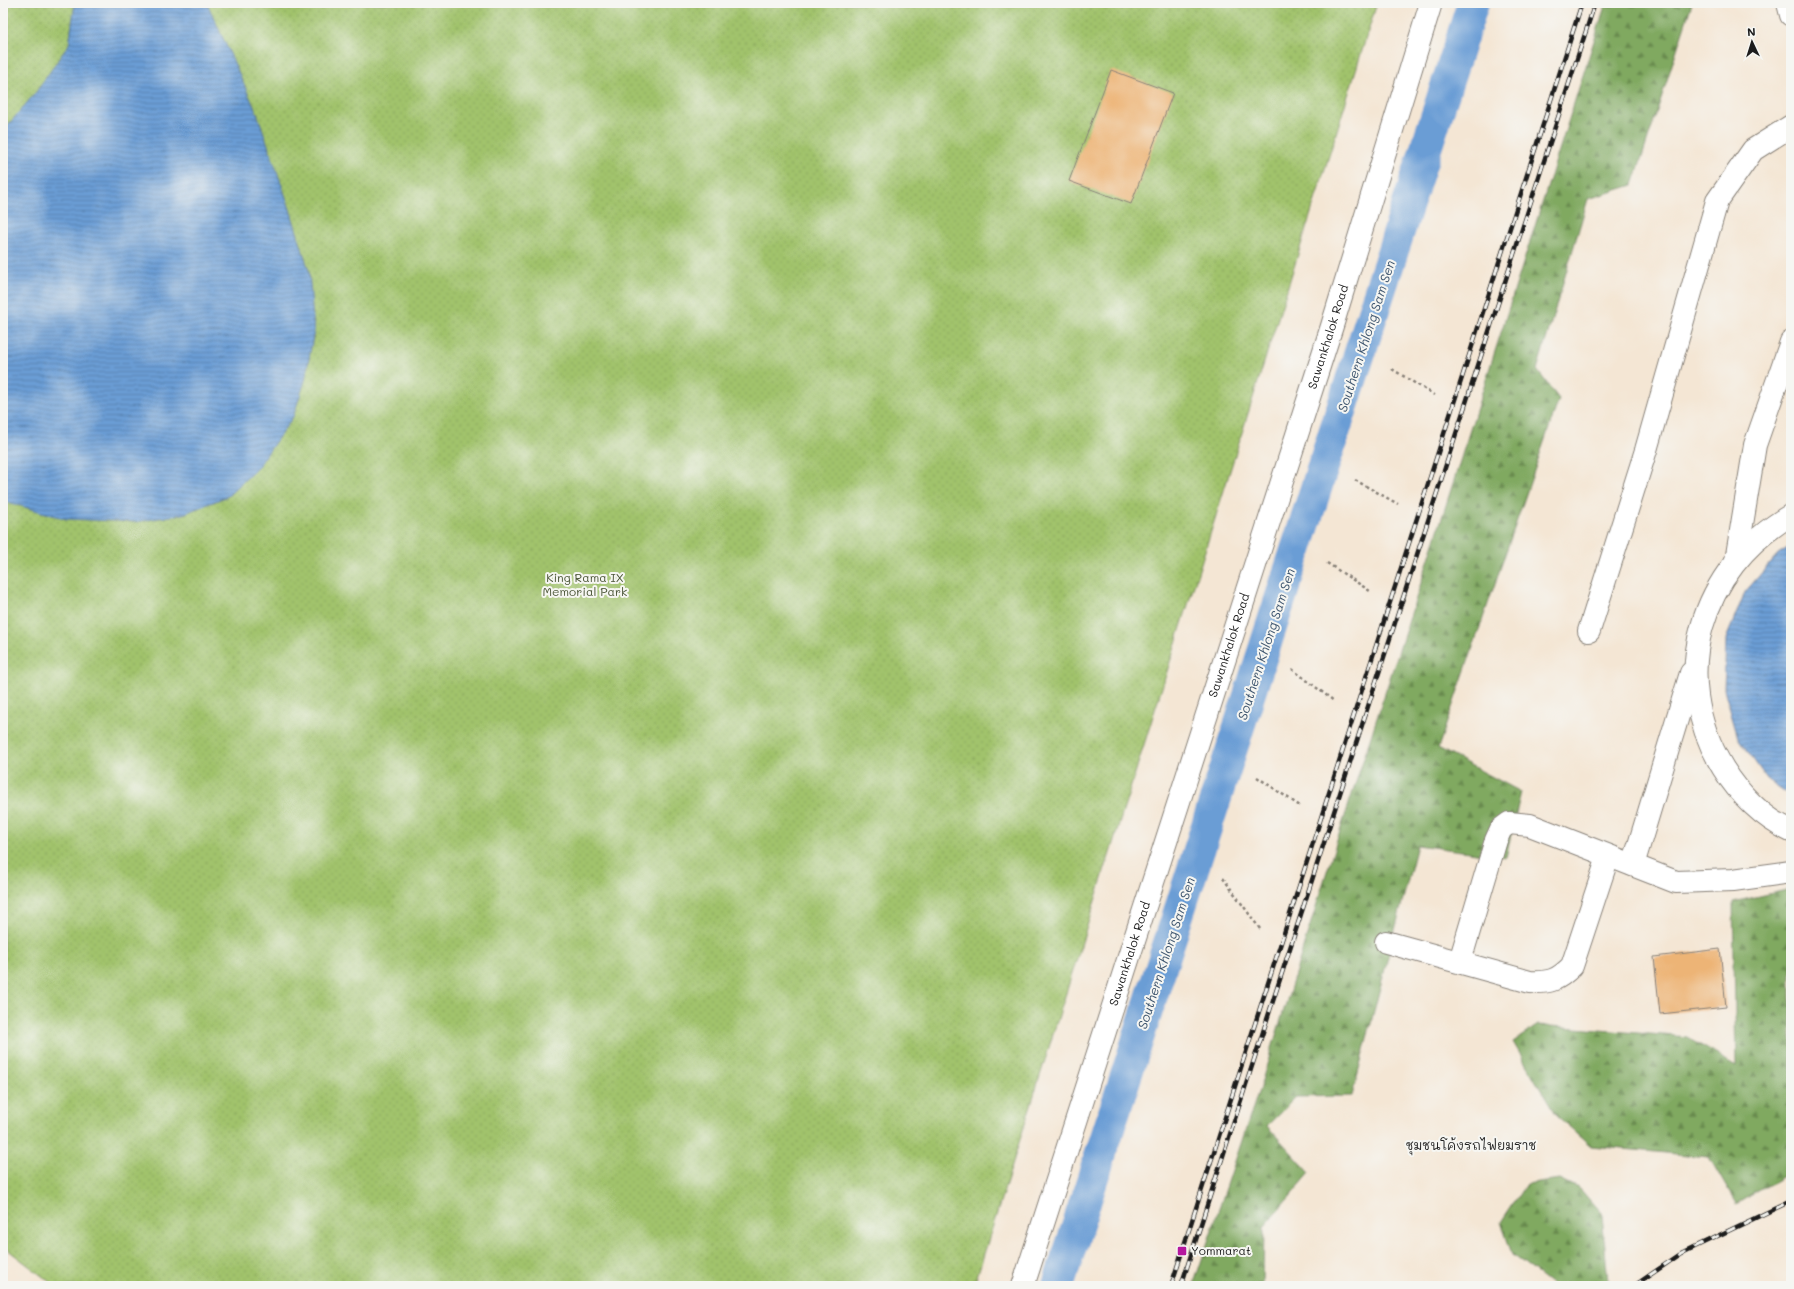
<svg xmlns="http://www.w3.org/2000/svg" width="1794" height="1289" font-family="Mali,'Playpen Sans Thai',sans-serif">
  <defs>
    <pattern id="forest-firs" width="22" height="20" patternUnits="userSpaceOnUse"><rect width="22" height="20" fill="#80a960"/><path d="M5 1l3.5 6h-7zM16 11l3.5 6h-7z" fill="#68894e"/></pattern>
    <pattern id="park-dots" width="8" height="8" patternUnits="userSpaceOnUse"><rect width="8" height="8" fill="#a1c36c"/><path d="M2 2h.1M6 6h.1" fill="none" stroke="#8aa75d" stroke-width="1.8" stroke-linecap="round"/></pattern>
    <pattern id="water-rules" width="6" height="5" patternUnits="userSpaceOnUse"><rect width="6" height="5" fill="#6a9dd5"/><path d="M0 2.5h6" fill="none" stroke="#567fac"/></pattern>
  </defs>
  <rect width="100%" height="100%" fill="#f6f6f2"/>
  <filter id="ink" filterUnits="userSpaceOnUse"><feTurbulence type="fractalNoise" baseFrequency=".025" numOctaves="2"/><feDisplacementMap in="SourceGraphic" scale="8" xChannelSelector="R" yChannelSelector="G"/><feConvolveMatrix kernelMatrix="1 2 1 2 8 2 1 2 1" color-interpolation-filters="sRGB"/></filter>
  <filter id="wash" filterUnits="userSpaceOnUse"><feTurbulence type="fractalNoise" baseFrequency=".012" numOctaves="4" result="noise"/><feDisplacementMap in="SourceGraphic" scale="16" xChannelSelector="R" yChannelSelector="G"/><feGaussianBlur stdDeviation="0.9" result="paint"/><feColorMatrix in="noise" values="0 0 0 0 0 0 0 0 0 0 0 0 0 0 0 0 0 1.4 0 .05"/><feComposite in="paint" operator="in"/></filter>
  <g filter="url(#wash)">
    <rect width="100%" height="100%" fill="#f4e6d4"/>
    <!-- forest -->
    <g fill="url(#forest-firs)" stroke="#4e623e">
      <polygon points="1606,3 1692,3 1633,185 1588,199 1537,370 1559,399 1438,748 1521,792 1506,857 1417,845 1352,1096 1296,1097 1267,1126 1310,1173 1264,1227 1263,1286 1193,1286 1259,1090 1327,871 1432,549"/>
      <polygon points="1791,889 1791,1172 1736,1204 1709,1157 1591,1146 1555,1114 1513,1042 1538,1025 1687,1037 1736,1066 1733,902"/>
      <polygon points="1559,1179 1580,1189 1602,1214 1608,1282 1603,1286 1554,1286 1512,1254 1501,1222 1526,1184"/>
    </g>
    <!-- park -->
    <polygon fill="url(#park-dots)" stroke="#5e7044" points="3,3 1377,3 974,1286 55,1286 3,1246"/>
    <!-- water -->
    <g fill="url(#water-rules)" stroke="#435c78">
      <polygon points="75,3 207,3 257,113 290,209 309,271 314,331 305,381 293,417 257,468 228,496 183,514 136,522 66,519 3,501 3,131 36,92 69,44"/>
      <polygon points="1791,546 1791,796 1767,779 1738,738 1724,689 1726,639 1745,592 1778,554"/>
    </g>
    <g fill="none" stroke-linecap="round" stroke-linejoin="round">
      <!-- canal -->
      <polyline stroke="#6a9dd5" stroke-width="32" points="1058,1286 1473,3"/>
    </g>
    <g id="blocks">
      <!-- building -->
      <g fill="#edb476">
        <polygon points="1111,70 1173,93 1131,204 1069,181"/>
        <polygon points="1720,949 1726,1007 1660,1014 1654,957"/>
      </g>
    </g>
  </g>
  <g filter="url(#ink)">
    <use href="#blocks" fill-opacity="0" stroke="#888178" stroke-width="1"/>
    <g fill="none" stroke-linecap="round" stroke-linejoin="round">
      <!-- minor casing -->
      <g stroke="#888178" stroke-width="24">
        <g id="minor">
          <polyline points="1788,3 1791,15"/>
          <path d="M 1791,515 C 1700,568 1667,676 1723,768 C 1739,794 1763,818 1791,831"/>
          <polyline points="1736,561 1755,445 1791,342"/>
          <polyline points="1589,631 1646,450 1717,201 1753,150 1791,126"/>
          <polyline points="1633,865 1691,673"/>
          <path d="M 1386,942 L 1530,982 C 1550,983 1558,980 1572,966 L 1608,857"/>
          <polyline points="1460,961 1496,840 1501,829 1509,823 1530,825 1676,882 1733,880 1791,872"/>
          <path id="s1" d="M 1023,1286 L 1332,326 L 1431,3"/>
        </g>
      </g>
      <!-- path -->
      <g stroke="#888178" stroke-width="2.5" stroke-dasharray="3 3" stroke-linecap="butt">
        <polyline points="1392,369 1434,395"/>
        <polyline points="1355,480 1398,504"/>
        <polyline points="1327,563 1370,591"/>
        <polyline points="1292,669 1334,701"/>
        <polyline points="1257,777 1300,806"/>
        <polyline points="1223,878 1260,929"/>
      </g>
      <!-- minor -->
      <use href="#minor" stroke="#fff" stroke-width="22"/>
      <!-- rail casing -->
      <g stroke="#1c1c1c" stroke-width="4.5">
        <g id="rail">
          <polyline points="1171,1286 1582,3"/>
          <polyline points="1181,1286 1595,3"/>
          <polyline points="1634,1286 1682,1253 1791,1201"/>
        </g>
      </g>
      <!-- rail -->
      <use href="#rail" stroke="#f6f6f2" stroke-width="3" stroke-dasharray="9" stroke-linecap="butt"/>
    </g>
  </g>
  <!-- markers -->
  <rect fill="#b5179e" stroke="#f6f6f2" stroke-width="1.5" x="1177" y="1246" width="10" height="10" rx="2"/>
  <g text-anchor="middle" stroke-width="4" stroke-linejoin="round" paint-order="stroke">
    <!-- street labels -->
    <g font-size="12" fill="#1c1c1c" stroke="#f6f6f2">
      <text dy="4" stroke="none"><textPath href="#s1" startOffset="997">Sawankhalok Road</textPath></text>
      <text dy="4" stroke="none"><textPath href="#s1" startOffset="673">Sawankhalok Road</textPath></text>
      <text dy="4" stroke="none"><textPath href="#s1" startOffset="349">Sawankhalok Road</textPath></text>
    </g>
    <!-- park labels -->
    <g font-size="12" fill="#4b5638" stroke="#f6f6f2">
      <text x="585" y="582">King Rama IX<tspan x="585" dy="14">Memorial Park</tspan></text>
    </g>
    <!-- poi labels -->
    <g font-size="12" fill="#1c1c1c" stroke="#f6f6f2" text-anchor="start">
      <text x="1191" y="1255">Yommarat</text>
    </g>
    <!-- water labels -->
    <g font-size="13" font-style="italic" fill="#3f566f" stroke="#f6f6f2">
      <text transform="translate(1366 336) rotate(-72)" y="5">Southern Khlong Sam Sen</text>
      <text transform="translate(1266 644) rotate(-72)" y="5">Southern Khlong Sam Sen</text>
      <text transform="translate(1166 953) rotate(-72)" y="5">Southern Khlong Sam Sen</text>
    </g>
    <!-- neighbourhood labels -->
    <g font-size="13" fill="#1c1c1c" stroke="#f6f6f2">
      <text x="1471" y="1150">ชุมชนโค้งรถไฟยมราช</text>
    </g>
  </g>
  <!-- margin -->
  <rect width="1794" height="1289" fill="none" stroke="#f6f6f2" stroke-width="16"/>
  <!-- north arrow -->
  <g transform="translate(1752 42) rotate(356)" stroke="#f6f6f2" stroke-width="3" paint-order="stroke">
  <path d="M0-3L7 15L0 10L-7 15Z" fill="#1c1c1c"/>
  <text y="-6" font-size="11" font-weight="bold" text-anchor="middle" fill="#1c1c1c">N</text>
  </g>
</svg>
